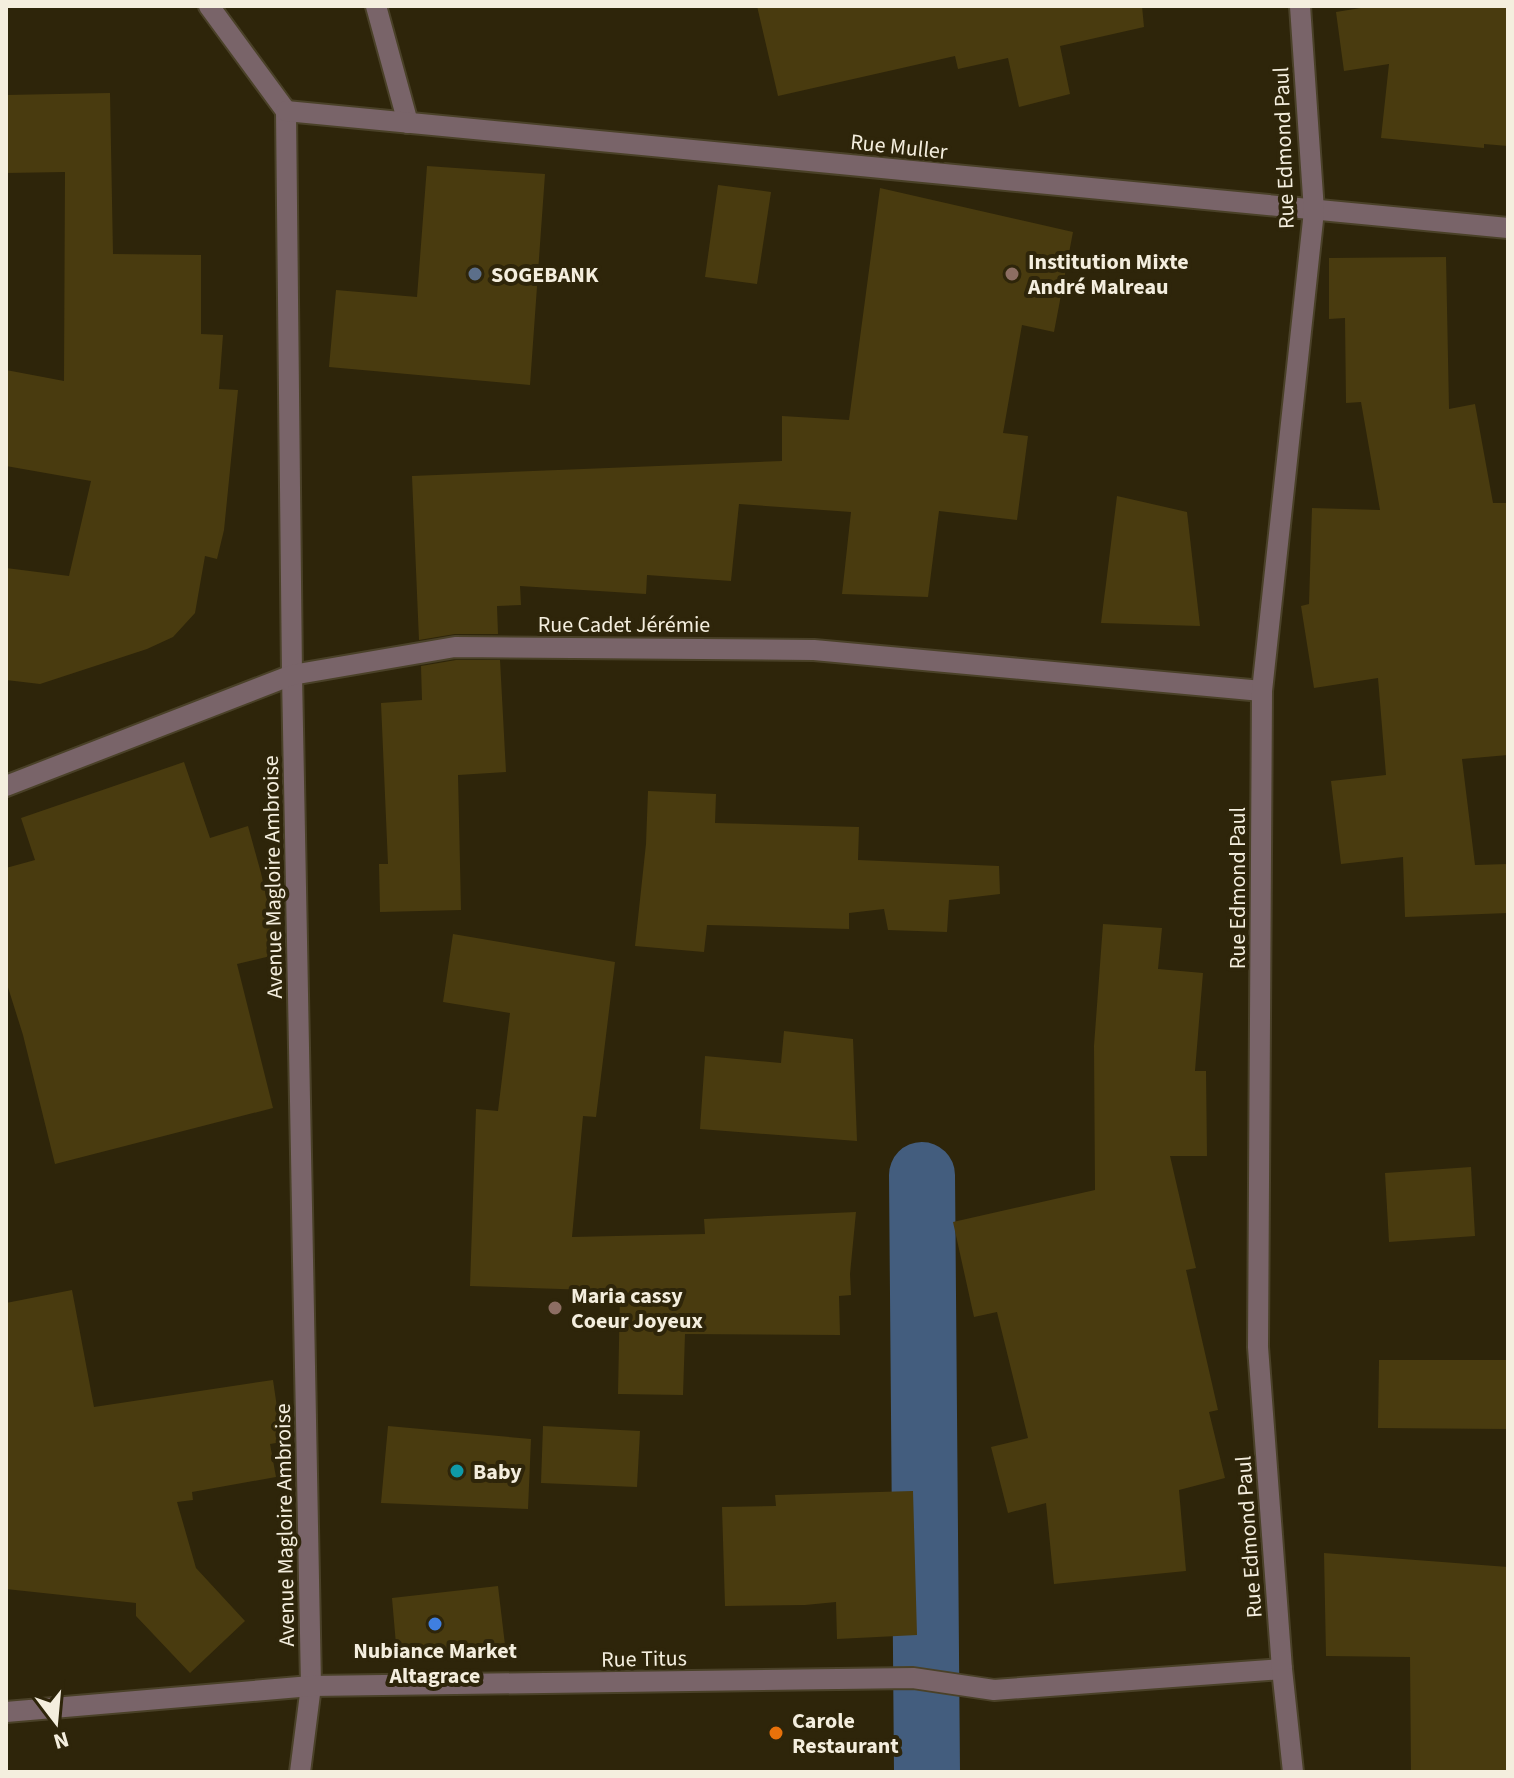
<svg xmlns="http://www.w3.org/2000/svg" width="1514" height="1778" font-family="'Source Sans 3',sans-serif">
  <rect width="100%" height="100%" fill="#2e250a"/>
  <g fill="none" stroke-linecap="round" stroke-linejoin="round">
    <!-- canal -->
    <polyline stroke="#435d7e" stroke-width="66" points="922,1175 927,1772"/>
  </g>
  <!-- building -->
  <g fill="#493b0f">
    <polygon points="757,6 1142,6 1144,27 1060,46 1070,94 1019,107 1008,58 958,69 955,56 778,96"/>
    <polygon points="1373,6 1508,6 1508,146 1484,144 1484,148 1381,138 1389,64 1344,71 1336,12"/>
    <polygon points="110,93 113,254 201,255 201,334 223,335 219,389 238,390 224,530 217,559 205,556 195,613 173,637 147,649 40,684 6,680 6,568 69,576 91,481 6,466 6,370 64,381 65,172 6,173 6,95"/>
    <polygon points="427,166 545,174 530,385 329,367 336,290 417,297"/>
    <polygon points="718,185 771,192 757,284 705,277"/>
    <polygon points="880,188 1073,232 1054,332 1022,325 1003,433 1028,436 1017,520 939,511 928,597 842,594 851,512 739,504 731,581 647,575 646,594 520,586 521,605 497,606 498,634 455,634 419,640 412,476 782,461 782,416 849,420"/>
    <polygon points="1446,257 1449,409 1475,404 1493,503 1508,503 1508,755 1462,759 1475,865 1508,864 1508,913 1405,917 1403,857 1341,864 1331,781 1386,775 1378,678 1314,688 1301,606 1309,604 1312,508 1380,510 1361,402 1346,403 1345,318 1329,319 1329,258"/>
    <polygon points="1117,496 1187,512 1200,626 1101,623"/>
    <polygon points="456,660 500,660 506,772 458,775 461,910 380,912 379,864 388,864 381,703 422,700 421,666"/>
    <polygon points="184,762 210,838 248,826 261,873 279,954 237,964 273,1108 55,1164 23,1035 6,981 6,868 35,860 21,818"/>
    <polygon points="648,791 716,794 715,823 859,827 858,860 999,866 1000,894 949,900 947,932 888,930 884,909 849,913 849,929 707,925 704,952 635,946 646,844"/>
    <polygon points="1103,924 1162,928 1158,969 1203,973 1195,1071 1206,1071 1207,1156 1170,1156 1196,1268 1186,1270 1218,1410 1209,1412 1225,1478 1179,1490 1186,1571 1054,1584 1046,1503 1008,1513 991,1447 1028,1438 997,1312 974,1317 953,1222 1095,1190 1094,1046"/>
    <polygon points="453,934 615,962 596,1117 583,1116 572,1237 705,1234 704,1219 856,1212 850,1274 851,1295 839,1296 840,1335 685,1334 683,1395 618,1394 620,1291 470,1286 476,1109 498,1111 510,1013 443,1002"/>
    <polygon points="784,1031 853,1039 857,1141 700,1129 705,1056 781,1063"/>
    <polygon points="1471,1167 1475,1236 1389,1242 1385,1173"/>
    <polygon points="72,1290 94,1407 273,1380 282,1442 270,1444 276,1477 192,1492 193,1500 177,1502 196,1568 245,1621 190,1673 136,1616 136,1603 6,1589 6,1303"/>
    <polygon points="1379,1360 1508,1360 1508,1429 1378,1428"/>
    <polygon points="388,1426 531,1439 528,1509 381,1503"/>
    <polygon points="543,1426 640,1431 637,1487 541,1483"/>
    <polygon points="913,1491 917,1635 837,1639 836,1602 805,1605 725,1606 722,1507 776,1506 775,1495"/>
    <polygon points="1324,1553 1508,1567 1508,1772 1411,1772 1410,1657 1326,1656"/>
    <polygon points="498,1586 505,1645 397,1656 392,1598"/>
  </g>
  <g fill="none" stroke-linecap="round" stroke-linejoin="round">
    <!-- minor casing -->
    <g stroke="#4a4128" stroke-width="24">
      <g id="minor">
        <polyline points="209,6 286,111 292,675 311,1686 300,1772"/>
        <polyline points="376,6 408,123"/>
        <polyline points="286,111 1508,228"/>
        <polyline points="6,786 292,675 455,647 814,650 1262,691"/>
        <polyline points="6,1712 311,1686 913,1678 994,1690 1282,1669"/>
        <polyline points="1293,1772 1282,1669 1258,1347 1262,691 1314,211 1300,6"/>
      </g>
    </g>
    <!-- minor -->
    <use href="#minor" stroke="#796469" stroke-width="20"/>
  </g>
  <!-- markers -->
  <circle fill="#5c6f8a" stroke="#2e250a" stroke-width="3" cx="475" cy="274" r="8"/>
  <g fill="#8d6e63" stroke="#2e250a" stroke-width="3">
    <circle cx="1012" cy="274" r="8"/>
    <circle cx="555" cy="1308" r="8"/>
  </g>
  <circle fill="#0f9aa8" stroke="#2e250a" stroke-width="3" cx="457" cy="1471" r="8"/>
  <circle fill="#3f7fe0" stroke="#2e250a" stroke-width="3" cx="435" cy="1624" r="8"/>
  <circle fill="#e8710a" stroke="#2e250a" stroke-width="3" cx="776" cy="1733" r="8"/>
  <g text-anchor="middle" stroke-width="8" stroke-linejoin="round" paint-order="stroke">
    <!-- street labels -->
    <g font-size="22" fill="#f4eede" stroke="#2e250a">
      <text transform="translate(899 146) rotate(6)" y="8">Rue Muller</text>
      <text transform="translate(1283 148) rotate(-92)" y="8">Rue Edmond Paul</text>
      <text x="624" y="632">Rue Cadet Jérémie</text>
      <text transform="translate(272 877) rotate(-91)" y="8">Avenue Magloire Ambroise</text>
      <text transform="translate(1237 888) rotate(-90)" y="8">Rue Edmond Paul</text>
      <text transform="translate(284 1525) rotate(-91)" y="8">Avenue Magloire Ambroise</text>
      <text transform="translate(1248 1537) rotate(-94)" y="8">Rue Edmond Paul</text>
      <text transform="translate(644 1658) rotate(-1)" y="8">Rue Titus</text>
    </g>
    <!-- poi labels -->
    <g font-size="22" font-weight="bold" fill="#f4eede" stroke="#2e250a" text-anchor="start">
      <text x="1028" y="269">Institution Mixte<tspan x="1028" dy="25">André Malreau</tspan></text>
      <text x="491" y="282">SOGEBANK</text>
      <text x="571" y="1303">Maria cassy<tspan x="571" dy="25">Coeur Joyeux</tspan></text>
      <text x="473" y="1479">Baby</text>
      <text x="435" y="1658" text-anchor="middle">Nubiance Market<tspan x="435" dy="25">Altagrace</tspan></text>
      <text x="792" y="1728">Carole<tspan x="792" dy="25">Restaurant</tspan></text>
    </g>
  </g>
  <!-- border -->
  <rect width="1514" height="1778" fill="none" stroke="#f4eede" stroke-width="16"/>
  <!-- north arrow -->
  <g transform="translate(56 1722) rotate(164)" stroke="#2e250a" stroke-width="6" paint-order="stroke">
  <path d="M0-6L14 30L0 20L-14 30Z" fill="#f4eede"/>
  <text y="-12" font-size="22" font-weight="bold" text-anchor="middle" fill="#f4eede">N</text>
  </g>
</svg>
